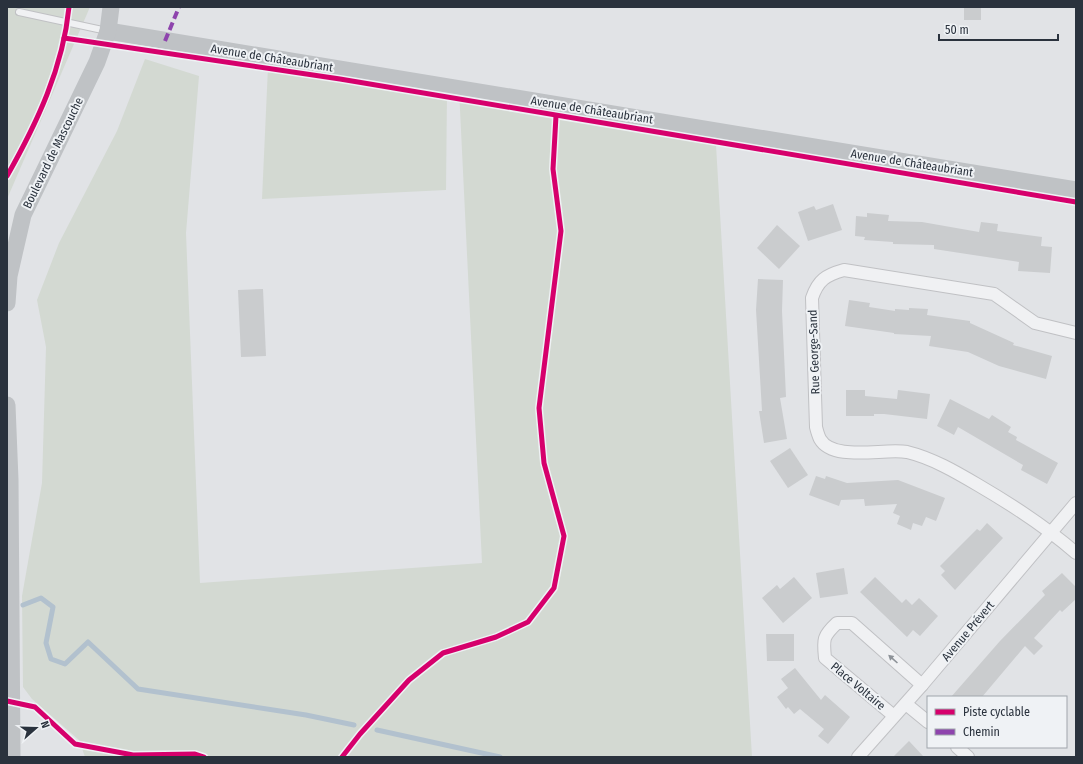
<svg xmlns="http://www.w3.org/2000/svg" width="1083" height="764" font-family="'Fira Sans Condensed',sans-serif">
  <rect width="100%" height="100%" fill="#e1e3e6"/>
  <!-- green -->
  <g fill="#d3d9d2">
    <polygon points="7,7 90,7 7,199"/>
    <polygon points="145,59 199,76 186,233 200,583 482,563 459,89 715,128 752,757 85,757 79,740 32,699 23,687 22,596 42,483 46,347 37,300 59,243 117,131"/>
    <polygon points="268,67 447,93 446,190 262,199"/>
  </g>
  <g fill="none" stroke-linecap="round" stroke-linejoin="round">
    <!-- stream -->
    <g stroke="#b2c1ce" stroke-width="5">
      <polyline points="23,605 41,598 53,607 46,643 51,659 65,664 88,642 138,689 306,715 354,725"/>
      <polyline points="377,730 500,757"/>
    </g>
  </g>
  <!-- building -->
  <g fill="#caccce">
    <rect x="964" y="7" width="17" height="13"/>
    <polygon points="833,204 842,230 808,241 798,212 814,206 816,210"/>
    <polygon points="867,213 889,215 888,221 922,222 979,232 981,222 998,224 997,231 1042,237 1041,246 1052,247 1050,273 1018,271 1019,262 934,249 934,245 893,244 893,242 864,240 865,237 855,236 856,216 867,217"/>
    <polygon points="777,225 800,246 779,269 757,248"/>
    <polygon points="758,279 783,280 782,311 786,397 780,398 787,439 764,443 759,411 762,411 756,310"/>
    <polygon points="263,289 266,356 241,357 238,290"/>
    <polygon points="849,300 870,303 869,307 895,311 895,309 909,310 909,308 928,309 927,315 970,321 970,323 1014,343 1013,345 1052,356 1046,379 999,366 968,352 929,346 931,336 894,334 894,333 845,326"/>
    <polygon points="846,390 865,390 865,396 897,399 898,390 930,394 927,419 884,414 874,414 874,416 846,416"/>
    <polygon points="950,399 989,419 992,415 1011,427 1008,432 1017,437 1016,440 1058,463 1047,484 1021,470 1023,465 958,427 954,435 937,426"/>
    <polygon points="790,448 808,475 788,488 770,461"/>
    <polygon points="816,476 825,479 826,476 847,483 898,480 945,498 936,521 926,517 922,526 913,523 911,530 897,524 900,516 893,513 897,504 865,506 864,499 841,500 839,506 809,495"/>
    <polygon points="987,523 1003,538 955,590 941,575 945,571 940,566 977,529 980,531"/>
    <polygon points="844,568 848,594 820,598 816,573"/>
    <polygon points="1062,573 1076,587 1076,599 1062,612 1060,610 1034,638 1043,646 1034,655 1025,646 982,697 951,697 1000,641 1045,595 1042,591"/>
    <polygon points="794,577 812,598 783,623 762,598 777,585 780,589"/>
    <polygon points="875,577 902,603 906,599 912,605 919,598 938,616 920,636 913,630 907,637 860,592"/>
    <polygon points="766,634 794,634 794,661 767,661"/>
    <polygon points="795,668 821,700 825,695 850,717 828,744 818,736 824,729 800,709 794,714 788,707 786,709 777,697 788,688 781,679"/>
    <polygon points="909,741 924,757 893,757"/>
  </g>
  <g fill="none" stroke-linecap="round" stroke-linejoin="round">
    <!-- lane casing -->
    <g stroke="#c0c1c4" stroke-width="8">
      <polyline id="lane" points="19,12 107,31"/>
    </g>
    <!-- street casing -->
    <g stroke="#c0c1c4" stroke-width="14">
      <g id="street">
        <path d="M 1076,333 L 1035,323 L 994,294 L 844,270 C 826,275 818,280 812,298 L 816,427 C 817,431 818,435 820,439 C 833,462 884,448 907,452 C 932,458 956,472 978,485 C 1014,506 1045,526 1076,553"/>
        <polyline points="906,704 928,722"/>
        <path d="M 894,716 L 825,658 C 823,639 823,636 837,623 L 852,623 L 922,685"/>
        <polyline points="957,747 968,757"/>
        <polyline points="858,757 922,685 1076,503"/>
      </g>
    </g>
    <!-- lane -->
    <use href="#lane" stroke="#f0f1f3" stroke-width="6"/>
    <!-- street -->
    <use href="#street" stroke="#f0f1f3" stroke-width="12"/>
    <!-- secondary -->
    <g stroke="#bfc2c5" stroke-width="17">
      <polyline points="108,31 1076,190"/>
      <polyline points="7,303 9,276 23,215 97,62 108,31 111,7"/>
      <polyline points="7,405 10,480 12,757"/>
    </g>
    <!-- quiet -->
    <polyline stroke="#8e44ad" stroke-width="4" stroke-dasharray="8 4" stroke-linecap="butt" points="165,41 179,7"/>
    <!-- cycleway casing -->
    <g stroke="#eff2f5" stroke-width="8">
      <g id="cycleway">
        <polyline points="64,38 340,79 1076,202"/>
        <path d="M 7,176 C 37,123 63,68 69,7"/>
        <polyline points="7,701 35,707 75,744 133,755 195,754 204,757"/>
        <polyline points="342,757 360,734 409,680 443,653 496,637 528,622 554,588 564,536 544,463 539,408 561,231 553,169 556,116"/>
      </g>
    </g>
    <!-- cycleway -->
    <use href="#cycleway" stroke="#d6006c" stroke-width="5"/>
  </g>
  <!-- one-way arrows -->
  <defs><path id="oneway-solid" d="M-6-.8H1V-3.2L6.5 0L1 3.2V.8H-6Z"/></defs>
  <use fill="#8d9298" href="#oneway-solid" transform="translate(893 659) rotate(-138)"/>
  <g text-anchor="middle" stroke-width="4" stroke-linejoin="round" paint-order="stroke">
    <!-- street labels -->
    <g font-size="12" fill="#2a323d" stroke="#eff2f5">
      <text transform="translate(272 58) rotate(9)" y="4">Avenue de Châteaubriant</text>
      <text transform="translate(592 110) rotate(9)" y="4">Avenue de Châteaubriant</text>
      <text transform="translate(53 153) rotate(-64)" y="4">Boulevard de Mascouche</text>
      <text transform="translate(912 163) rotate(9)" y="4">Avenue de Châteaubriant</text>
      <text transform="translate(814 352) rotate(-92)" y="4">Rue George-Sand</text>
      <text transform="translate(968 631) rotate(-50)" y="4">Avenue Prévert</text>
      <text transform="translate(858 686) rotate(40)" y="4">Place Voltaire</text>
    </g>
  </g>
  <!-- border -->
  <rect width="1083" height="764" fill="none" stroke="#2a323d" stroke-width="16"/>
  <!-- legend -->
  <rect x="927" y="696" width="140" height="52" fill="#eff2f5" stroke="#a0a5ab"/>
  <rect x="935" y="709" width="20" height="6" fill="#d6006c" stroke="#a0a5ab"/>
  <text x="963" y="716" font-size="12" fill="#2a323d">Piste cyclable</text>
  <rect x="935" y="729" width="20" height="6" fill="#8e44ad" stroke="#a0a5ab"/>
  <text x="963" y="736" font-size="12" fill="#2a323d">Chemin</text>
  <!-- north arrow -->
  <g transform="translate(36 728) rotate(70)" stroke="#eff2f5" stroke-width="3" paint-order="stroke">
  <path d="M0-3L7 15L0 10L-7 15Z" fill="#2a323d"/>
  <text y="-6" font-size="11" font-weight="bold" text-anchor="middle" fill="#2a323d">N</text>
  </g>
  <!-- scale -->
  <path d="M939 34v6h119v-6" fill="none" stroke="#2a323d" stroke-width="2"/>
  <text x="945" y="34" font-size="12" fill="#2a323d" stroke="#eff2f5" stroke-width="3" paint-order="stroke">50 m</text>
</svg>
